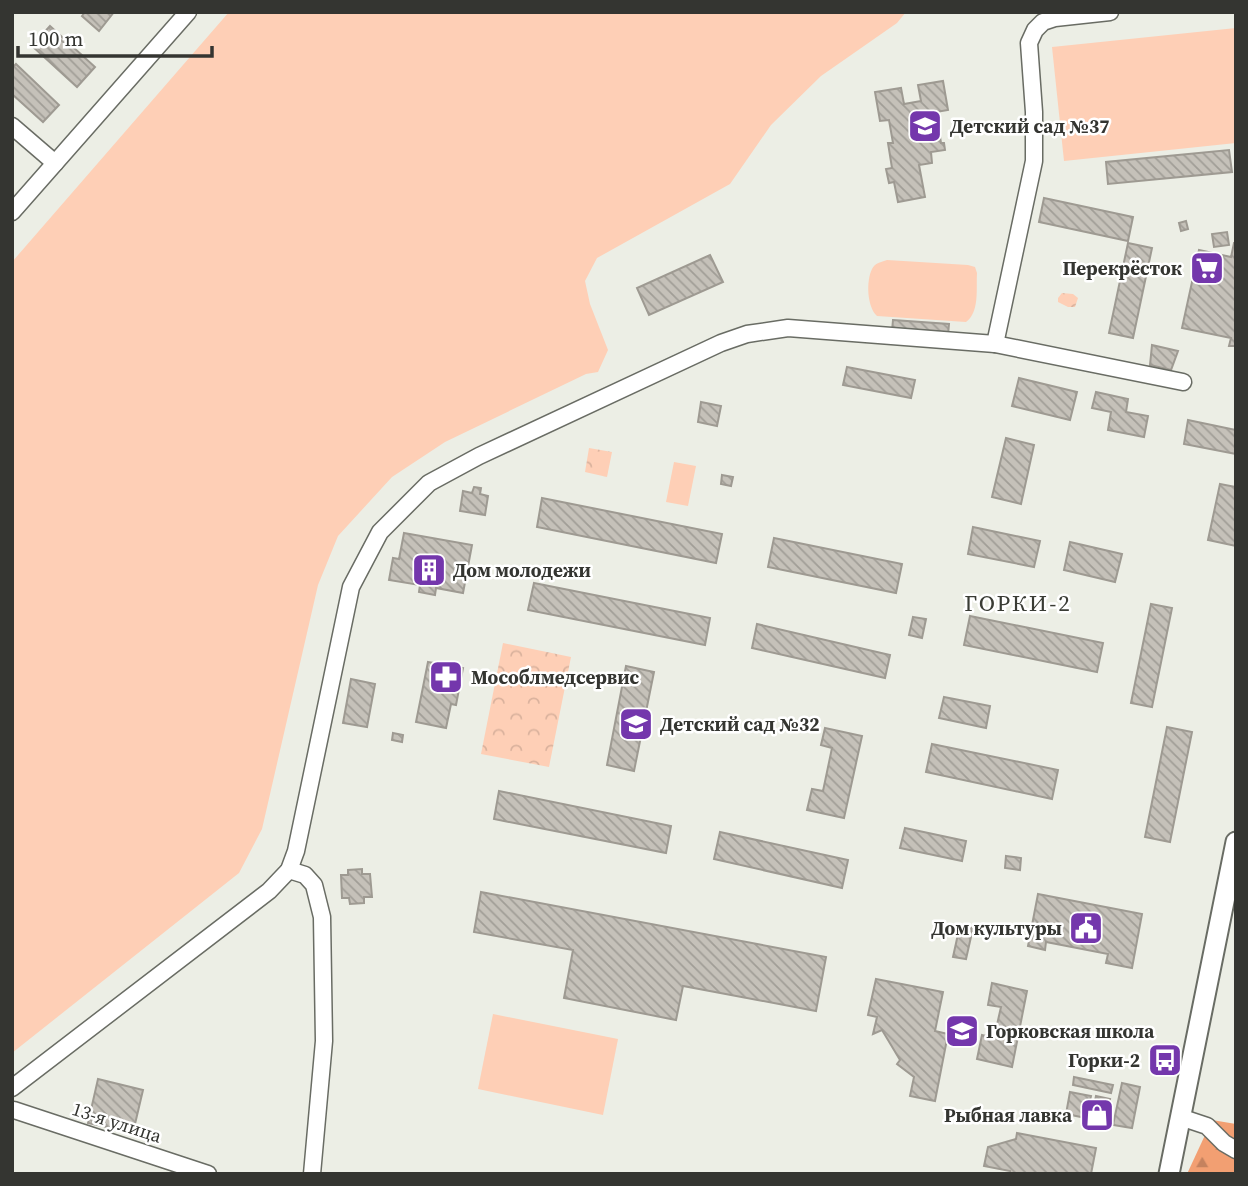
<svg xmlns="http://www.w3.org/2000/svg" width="1248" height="1186" font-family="'Source Serif 4',serif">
  <defs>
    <pattern id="forest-firs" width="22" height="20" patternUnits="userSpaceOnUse" patternTransform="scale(1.75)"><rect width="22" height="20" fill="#f29f72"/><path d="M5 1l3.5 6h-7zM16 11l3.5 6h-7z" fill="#c5825e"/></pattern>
    <pattern id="park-crowns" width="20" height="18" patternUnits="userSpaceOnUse" patternTransform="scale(1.75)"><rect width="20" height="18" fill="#fecfb6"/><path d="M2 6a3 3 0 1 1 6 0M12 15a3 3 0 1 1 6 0" fill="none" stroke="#dab29d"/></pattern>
    <pattern id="building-back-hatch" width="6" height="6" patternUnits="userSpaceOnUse" patternTransform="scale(1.75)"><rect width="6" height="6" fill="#c5c1b9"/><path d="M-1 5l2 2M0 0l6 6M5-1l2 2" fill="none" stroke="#a19e97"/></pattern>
  </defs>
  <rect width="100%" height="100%" fill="#eceee5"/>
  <!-- grass -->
  <g fill="#fecfb6">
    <polygon points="229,12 906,12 897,23 821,76 771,125 730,184 597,258 585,281 590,304 608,350 598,372 586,374 445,442 392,477 338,536 318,585 262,829 239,873 12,1053 12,262"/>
    <polygon points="1236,28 1236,143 1064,161 1052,47"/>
    <path d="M 887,260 L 968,265 L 975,267 L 977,273 C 976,288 980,312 966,322 L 877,316 C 867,307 866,281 872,269 C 875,263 881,262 887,260 Z"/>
    <polygon points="674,462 696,466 688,506 666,502"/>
    <polygon points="493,1014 618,1039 603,1115 478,1089"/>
  </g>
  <!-- forest -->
  <polygon fill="url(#forest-firs)" points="1212,1120 1236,1124 1236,1174 1187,1174"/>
  <!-- park -->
  <g fill="url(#park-crowns)">
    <polygon points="1062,293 1073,294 1078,298 1075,307 1068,307 1058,302 1058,298"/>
    <polygon points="589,448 612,452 607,477 585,472"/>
    <polygon points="503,643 571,657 549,767 481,754"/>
  </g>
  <!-- building -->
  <g fill="url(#building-back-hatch)" stroke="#9e9a92" stroke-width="2">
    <polygon points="85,12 114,12 99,31 82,16"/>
    <polygon points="50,26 95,67 77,87 32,46"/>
    <polygon points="16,64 59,105 43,122 12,94 12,68"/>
    <polygon points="943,81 948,110 936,112 941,143 944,143 945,150 931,152 932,163 919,165 925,197 898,202 894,182 889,183 886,169 892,168 888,143 893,143 889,120 880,121 875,92 901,88 904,104 921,101 918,85"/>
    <polygon points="1229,150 1232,172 1108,184 1106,162"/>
    <polygon points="1044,198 1133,217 1128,241 1039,222"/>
    <polygon points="1186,221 1188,229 1181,231 1179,223"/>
    <polygon points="1227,232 1229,245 1214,247 1212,234"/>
    <polygon points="1128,243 1152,248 1133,338 1109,333"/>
    <polygon points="1234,243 1236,243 1236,346 1229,346 1231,338 1182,328 1199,250 1231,257"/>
    <polygon points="710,255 723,282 649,315 637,288"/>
    <polygon points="893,320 949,324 948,335 892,331"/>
    <polygon points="1152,345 1178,351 1171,370 1150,365"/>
    <polygon points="847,367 915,380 911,398 843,385"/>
    <polygon points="1019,378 1077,392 1070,420 1012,406"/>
    <polygon points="1096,392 1128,399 1126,412 1148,416 1144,437 1108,430 1111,412 1092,408"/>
    <polygon points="701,402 721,406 717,426 698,422"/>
    <polygon points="1188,420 1236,430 1236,454 1184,444"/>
    <polygon points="1006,438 1034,445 1021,504 992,497"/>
    <polygon points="722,475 733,477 731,486 721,484"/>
    <polygon points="1220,484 1236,487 1236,546 1208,540"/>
    <polygon points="474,487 481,488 480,494 488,496 485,515 460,511 463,491 472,493"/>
    <polygon points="542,498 722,534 716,563 537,527"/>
    <polygon points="973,527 1040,541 1034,567 968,554"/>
    <polygon points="404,533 472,545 463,593 436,588 435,595 419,592 420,585 389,580 393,558 399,559"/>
    <polygon points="774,538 902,564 896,593 768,567"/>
    <polygon points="1070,542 1122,554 1115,582 1064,570"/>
    <polygon points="534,583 710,618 705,645 528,610"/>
    <polygon points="1151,604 1172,608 1152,707 1131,703"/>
    <polygon points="970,616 1103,643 1097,672 964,645"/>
    <polygon points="913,617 926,619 922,638 909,635"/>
    <polygon points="757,624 890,655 885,678 752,648"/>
    <polygon points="428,662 463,668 456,705 451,704 446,728 416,722"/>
    <polygon points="626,666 654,672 634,771 607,765"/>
    <polygon points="351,679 375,684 367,727 343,723"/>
    <polygon points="944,697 990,706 986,728 939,718"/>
    <polygon points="1167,727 1192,732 1170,842 1145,837"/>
    <polygon points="825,728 862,736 844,818 807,810 812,789 823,791 832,748 821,745"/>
    <polygon points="393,733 403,735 402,742 392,740"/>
    <polygon points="932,744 1058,770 1052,799 926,772"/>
    <polygon points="499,791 671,826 666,853 494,819"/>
    <polygon points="905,828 966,841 962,861 900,848"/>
    <polygon points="720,832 848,860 842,888 714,859"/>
    <polygon points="1006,856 1021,858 1020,870 1005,868"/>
    <polygon points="362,869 362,874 370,874 372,897 364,897 364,903 350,904 349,898 342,898 341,875 348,875 348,870"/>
    <polygon points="481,892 826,957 816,1011 683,986 676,1020 564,998 573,950 474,932"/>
    <polygon points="1038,894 1142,914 1132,968 1106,963 1108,954 1046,942 1045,950 1028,946"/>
    <polygon points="960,925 973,928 966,959 953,957"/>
    <polygon points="876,979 943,992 935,1031 948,1034 935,1101 910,1096 914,1077 897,1064 900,1060 882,1030 873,1034 877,1017 868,1015"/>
    <polygon points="992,983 1027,991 1012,1067 977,1059 982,1035 994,1038 1001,1007 988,1005"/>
    <polygon points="1074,1077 1113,1085 1111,1093 1073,1085"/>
    <polygon points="98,1079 143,1090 135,1124 124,1121 121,1130 88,1123"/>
    <polygon points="1122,1083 1140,1087 1132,1128 1113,1125"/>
    <polygon points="1070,1092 1091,1096 1086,1118 1066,1114"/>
    <polygon points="1096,1096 1110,1099 1105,1122 1091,1119"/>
    <polygon points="1017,1133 1096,1148 1091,1174 1010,1174 1010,1171 984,1166 988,1147 1016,1139"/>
  </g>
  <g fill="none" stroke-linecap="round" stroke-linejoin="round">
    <!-- minor casing -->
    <g stroke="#696c64" stroke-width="19">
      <g id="minor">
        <polyline points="12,126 55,163"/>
        <polyline points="12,212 188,12"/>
        <polyline points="995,344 1183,382"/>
        <polyline points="289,870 305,875 314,885 322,917 324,1041 312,1174"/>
        <polyline points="12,1088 269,891 289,870 296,851 351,587 380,532 429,483 479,456 721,343 747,334 788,328 995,344 1034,161 1034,112 1029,43 1035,30 1043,22 1055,18 1110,12"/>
        <polyline points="14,1110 208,1174"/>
        <polyline points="1180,1117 1207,1126 1224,1143 1236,1150"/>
      </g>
    </g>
    <!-- major casing -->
    <g stroke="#696c64" stroke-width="23">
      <polyline id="major" points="1169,1174 1236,842"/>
    </g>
    <!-- minor -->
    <use href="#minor" stroke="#fff" stroke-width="16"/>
    <!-- major -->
    <use href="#major" stroke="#fff" stroke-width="19"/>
  </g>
  <!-- icons -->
  <defs>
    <g id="school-square" transform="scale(1.75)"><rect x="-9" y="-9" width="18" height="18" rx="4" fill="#7437ac" stroke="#fff"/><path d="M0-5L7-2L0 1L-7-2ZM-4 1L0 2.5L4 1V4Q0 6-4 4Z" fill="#fff"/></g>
    <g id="supermarket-square" transform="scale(1.75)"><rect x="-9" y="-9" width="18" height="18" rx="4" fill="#7437ac" stroke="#fff"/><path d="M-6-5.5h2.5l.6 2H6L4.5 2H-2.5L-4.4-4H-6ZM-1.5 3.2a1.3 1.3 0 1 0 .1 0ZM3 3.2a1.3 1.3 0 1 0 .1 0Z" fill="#fff"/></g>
    <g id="building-square" transform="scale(1.75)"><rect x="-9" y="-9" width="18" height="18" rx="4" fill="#7437ac" stroke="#fff"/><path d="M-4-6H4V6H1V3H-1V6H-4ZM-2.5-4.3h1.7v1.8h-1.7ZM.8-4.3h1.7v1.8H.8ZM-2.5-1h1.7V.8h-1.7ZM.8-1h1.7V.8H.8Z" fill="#fff"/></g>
    <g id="pharmacy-square" transform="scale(1.75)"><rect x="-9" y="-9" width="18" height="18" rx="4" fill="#7437ac" stroke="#fff"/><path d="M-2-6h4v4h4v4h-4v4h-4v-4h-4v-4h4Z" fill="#fff"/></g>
    <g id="civic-square" transform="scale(1.75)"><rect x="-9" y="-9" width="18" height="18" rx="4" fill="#7437ac" stroke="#fff"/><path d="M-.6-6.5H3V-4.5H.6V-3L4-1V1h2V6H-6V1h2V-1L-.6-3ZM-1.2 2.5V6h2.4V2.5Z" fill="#fff"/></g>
    <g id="bus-square" transform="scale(1.75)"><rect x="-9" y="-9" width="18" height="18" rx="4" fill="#7437ac" stroke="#fff"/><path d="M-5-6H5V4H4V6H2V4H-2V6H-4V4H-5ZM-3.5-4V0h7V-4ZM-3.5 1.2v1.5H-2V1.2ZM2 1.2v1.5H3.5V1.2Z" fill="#fff"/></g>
    <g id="shop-square" transform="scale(1.75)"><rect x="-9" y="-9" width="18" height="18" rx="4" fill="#7437ac" stroke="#fff"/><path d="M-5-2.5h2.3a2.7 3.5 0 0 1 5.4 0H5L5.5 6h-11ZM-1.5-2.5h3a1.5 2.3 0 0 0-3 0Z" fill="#fff"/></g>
  </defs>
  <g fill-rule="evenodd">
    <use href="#school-square" x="925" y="126"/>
    <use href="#supermarket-square" x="1207" y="268"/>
    <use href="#building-square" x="429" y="570"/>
    <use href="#pharmacy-square" x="446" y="677"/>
    <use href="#school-square" x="636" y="724"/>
    <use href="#civic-square" x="1086" y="928"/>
    <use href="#school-square" x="962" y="1031"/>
    <use href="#bus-square" x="1165" y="1060"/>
    <use href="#shop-square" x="1097" y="1115"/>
  </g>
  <g text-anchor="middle" stroke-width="5" stroke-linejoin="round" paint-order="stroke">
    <!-- poi labels -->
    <g font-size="19" font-weight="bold" fill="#343531" stroke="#fff" text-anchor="start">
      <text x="950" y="133">Детский сад №37</text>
      <text x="1182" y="275" text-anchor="end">Перекрёсток</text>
      <text x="453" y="577">Дом молодежи</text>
      <text x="471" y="684">Мособлмедсервис</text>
      <text x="660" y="731">Детский сад №32</text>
      <text x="1062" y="935" text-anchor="end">Дом культуры</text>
      <text x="986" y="1038">Горковская школа</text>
      <text x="1140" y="1067" text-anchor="end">Горки-2</text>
      <text x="1072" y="1122" text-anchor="end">Рыбная лавка</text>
    </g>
    <!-- street labels -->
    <g font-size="19" fill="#343531" stroke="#fff">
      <text transform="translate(117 1122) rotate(18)" y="7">13-я улица</text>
    </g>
    <!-- quarter labels -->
    <g font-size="23" letter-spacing="2" fill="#3a3c35" stroke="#fff">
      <text x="1018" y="611">ГОРКИ-2</text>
    </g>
  </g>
  <!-- border -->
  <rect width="1248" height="1186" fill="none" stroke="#343531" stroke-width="28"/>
  <!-- scale -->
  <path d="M18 46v10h194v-10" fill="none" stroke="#343531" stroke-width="3.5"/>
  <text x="28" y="46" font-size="21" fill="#343531" stroke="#ffffff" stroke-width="5" paint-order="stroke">100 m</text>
</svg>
